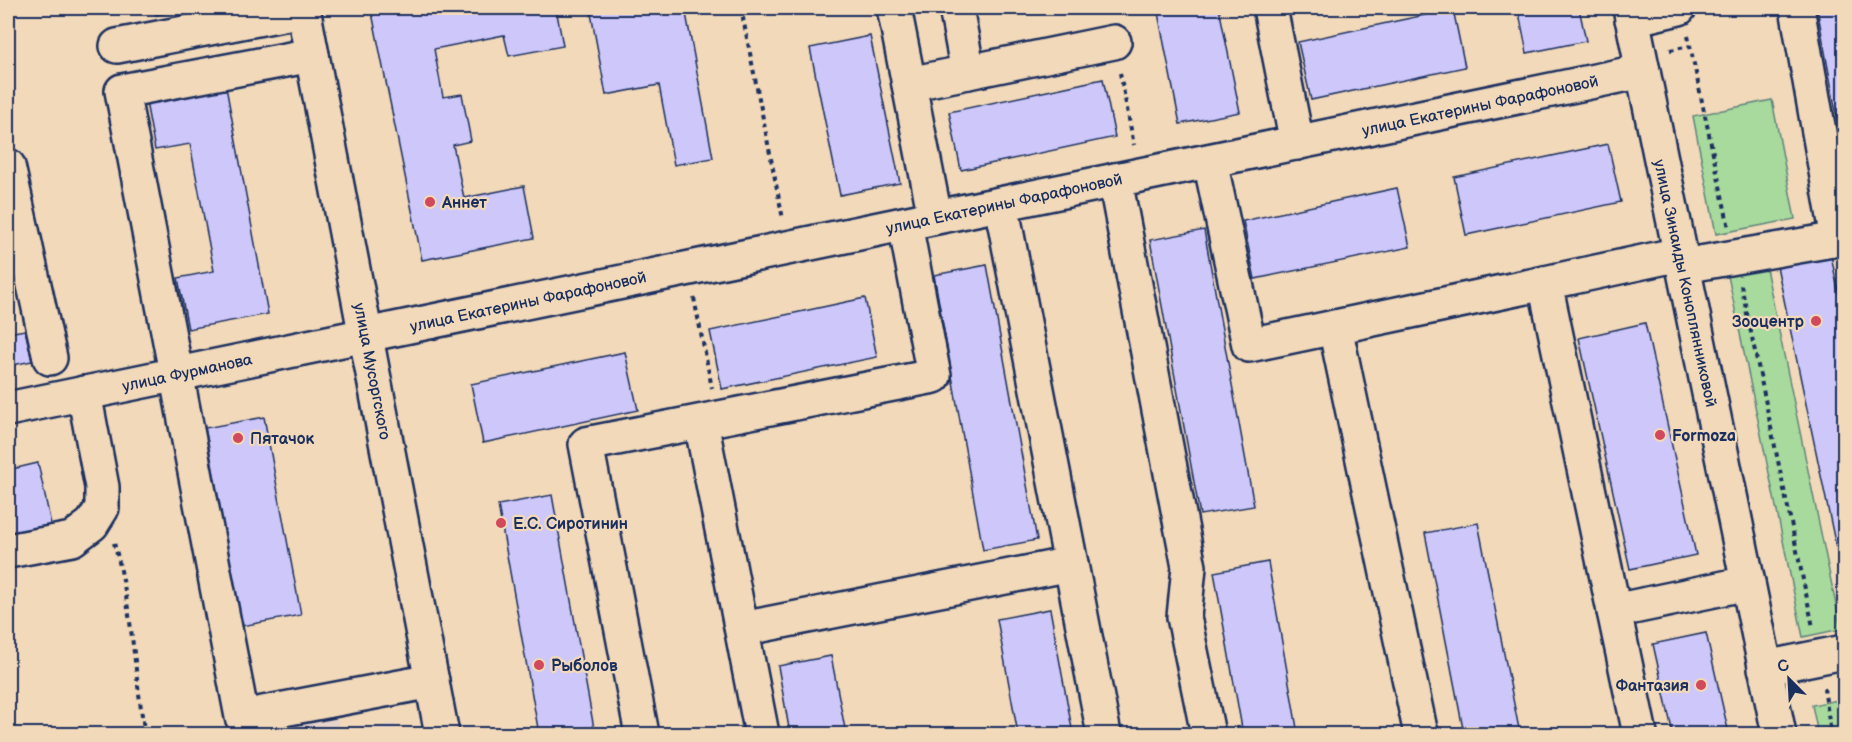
<svg xmlns="http://www.w3.org/2000/svg" width="1852" height="742" font-family="'Balsamiq Sans',sans-serif">
  <rect width="100%" height="100%" fill="#f1d9b9"/>
  <filter id="ink" filterUnits="userSpaceOnUse"><feTurbulence type="fractalNoise" baseFrequency=".0167" numOctaves="2"/><feDisplacementMap in="SourceGraphic" scale="12" xChannelSelector="R" yChannelSelector="G"/><feConvolveMatrix kernelMatrix="1 2 1 2 8 2 1 2 1" color-interpolation-filters="sRGB"/></filter>
  <g filter="url(#ink)">
    <!-- built -->
    <polygon fill="#e6d4cc" points="334,706 340,732 395,724 397,734 248,734"/>
    <!-- green -->
    <g fill="#a7da9c" stroke="#61847d" stroke-width="1.5">
      <polygon points="1772,100 1795,219 1716,234 1693,116"/>
      <polygon points="1764,259 1841,629 1803,637 1726,266"/>
      <polygon points="1844,699 1844,734 1818,734 1812,705"/>
    </g>
    <!-- building -->
    <g fill="#cdc7fa" stroke="#1b2f5e" stroke-width="1.5">
      <polygon points="154,8 195,8 156,15"/>
      <polygon points="371,8 556,8 563,46 509,56 504,35 434,49 443,97 462,94 471,141 453,145 464,198 524,186 534,238 422,260"/>
      <polygon points="590,8 685,8 713,158 674,165 659,85 606,95"/>
      <polygon points="1157,8 1219,8 1240,112 1180,124"/>
      <polygon points="1518,8 1579,8 1586,41 1527,53"/>
      <polygon points="1817,8 1844,8 1844,156"/>
      <polygon points="1453,9 1465,67 1311,100 1298,42"/>
      <polygon points="870,36 900,183 840,195 810,48"/>
      <polygon points="1103,79 1115,137 961,170 949,112"/>
      <polygon points="226,87 268,314 188,329 178,278 214,271 190,144 155,150 146,102"/>
      <polygon points="1608,144 1621,202 1466,235 1454,177"/>
      <polygon points="1397,188 1410,247 1255,279 1243,221"/>
      <polygon points="1204,230 1254,506 1200,515 1150,240"/>
      <polygon points="1831,255 1844,321 1844,585 1777,266"/>
      <polygon points="987,265 1037,540 983,550 934,275"/>
      <polygon points="865,298 877,357 722,389 710,331"/>
      <polygon points="1645,323 1696,555 1630,569 1579,338"/>
      <polygon points="25,330 32,361 8,366 8,333"/>
      <polygon points="625,352 638,410 483,443 471,384"/>
      <polygon points="264,417 301,615 242,626 205,428"/>
      <polygon points="38,463 52,529 8,538 8,470"/>
      <polygon points="552,495 595,734 539,734 498,505"/>
      <polygon points="1478,523 1520,734 1464,734 1425,533"/>
      <polygon points="1268,562 1298,734 1243,734 1214,572"/>
      <polygon points="1050,609 1073,734 1018,734 997,619"/>
      <polygon points="1706,633 1729,734 1673,734 1653,644"/>
      <polygon points="831,656 846,734 790,734 778,666"/>
    </g>
    <g fill="none" stroke-linecap="round" stroke-linejoin="round">
      <!-- minor casing -->
      <g stroke="#1b2f5e" stroke-width="38">
        <g id="minor">
          <polyline points="303,8 442,734"/>
          <polyline points="894,8 935,217"/>
          <polyline points="1270,8 1297,143"/>
          <polyline points="1630,8 1779,734"/>
          <polyline points="1797,8 1838,239"/>
          <polyline points="1632,19 1679,8"/>
          <polyline points="117,46 303,10"/>
          <polyline points="312,55 122,91 242,717 432,681"/>
          <polyline points="968,72 1114,42"/>
          <polyline points="909,84 968,72 956,8"/>
          <polyline points="1210,161 1249,345 1545,283"/>
          <polyline points="8,166 50,358"/>
          <polyline points="1115,180 1189,567 1184,617 1208,734"/>
          <polyline points="1001,204 1104,734"/>
          <polyline points="1680,254 1545,283 1614,611 1748,583"/>
          <polyline points="1683,266 1844,238"/>
          <polyline points="1335,327 1421,734"/>
          <polyline points="8,409 1643,71"/>
          <polyline points="701,422 762,734"/>
          <polyline points="8,551 72,539 92,524 102,508 102,487 84,393"/>
          <polyline points="1614,611 1640,734"/>
          <polyline points="742,629 1071,564"/>
          <polyline points="1765,668 1844,652"/>
          <polyline points="642,734 586,444 934,376 905,224"/>
        </g>
      </g>
      <!-- path -->
      <g stroke="#1b2f5e" stroke-width="4" stroke-dasharray="4.5 4.5" stroke-linecap="butt">
        <polyline points="741,8 783,219"/>
        <polyline points="1688,36 1729,228"/>
        <polyline points="1670,50 1690,46"/>
        <polyline points="1120,73 1134,145"/>
        <polyline points="1741,285 1813,627"/>
        <polyline points="694,298 712,388"/>
        <path d="M 114,543 C 132,605 134,671 145,734"/>
        <polyline points="1824,688 1831,734"/>
      </g>
      <!-- minor -->
      <use href="#minor" stroke="#f1d9b9" stroke-width="33"/>
    </g>
  </g>
  <!-- markers -->
  <g fill="#d1495b" stroke="#f1d9b9" stroke-width="2">
    <circle cx="430" cy="202" r="6"/>
    <circle cx="1816" cy="321" r="6"/>
    <circle cx="1660" cy="435" r="6"/>
    <circle cx="238" cy="438" r="6"/>
    <circle cx="501" cy="523" r="6"/>
    <circle cx="539" cy="665" r="6"/>
    <circle cx="1701" cy="685" r="6"/>
  </g>
  <g text-anchor="middle" stroke-width="4.5" stroke-linejoin="round" paint-order="stroke">
    <!-- street labels -->
    <g font-size="16" fill="#1b2f5e" stroke="#f1d9b9">
      <text transform="translate(1480 105) rotate(-12)" y="6">улица Екатерины Фарафоновой</text>
      <text transform="translate(1004 203) rotate(-12)" y="6">улица Екатерины Фарафоновой</text>
      <text transform="translate(1686 283) rotate(78)" y="6">улица Зинаиды Коноплянниковой</text>
      <text transform="translate(528 301) rotate(-12)" y="6">улица Екатерины Фарафоновой</text>
      <text transform="translate(373 371) rotate(79)" y="6">улица Мусоргского</text>
      <text transform="translate(187 372) rotate(-12)" y="6">улица Фурманова</text>
    </g>
    <!-- poi labels -->
    <g font-size="16" font-weight="bold" fill="#1b2f5e" stroke="#f1d9b9" text-anchor="start">
      <text x="442" y="208">Аннет</text>
      <text x="1804" y="327" text-anchor="end">Зооцентр</text>
      <text x="1672" y="441">Formoza</text>
      <text x="250" y="444">Пятачок</text>
      <text x="513" y="529">Е.С. Сиротинин</text>
      <text x="551" y="671">Рыболов</text>
      <text x="1689" y="691" text-anchor="end">Фантазия</text>
    </g>
  </g>
  <!-- margin -->
  <rect width="1852" height="742" fill="none" stroke="#f1d9b9" stroke-width="30"/>
  <rect x="15" y="15" width="1822" height="712" fill="none" stroke="#1b2f5e" stroke-width="2" filter="url(#ink)"/>
  <!-- north arrow -->
  <g transform="translate(1789 679) rotate(336)" stroke="#f1d9b9" stroke-width="4.5" paint-order="stroke">
  <path d="M0-4.5L10 22L0 15L-10 22Z" fill="#1b2f5e"/>
  <text y="-9" font-size="16" font-weight="bold" text-anchor="middle" fill="#1b2f5e">С</text>
  </g>
</svg>
